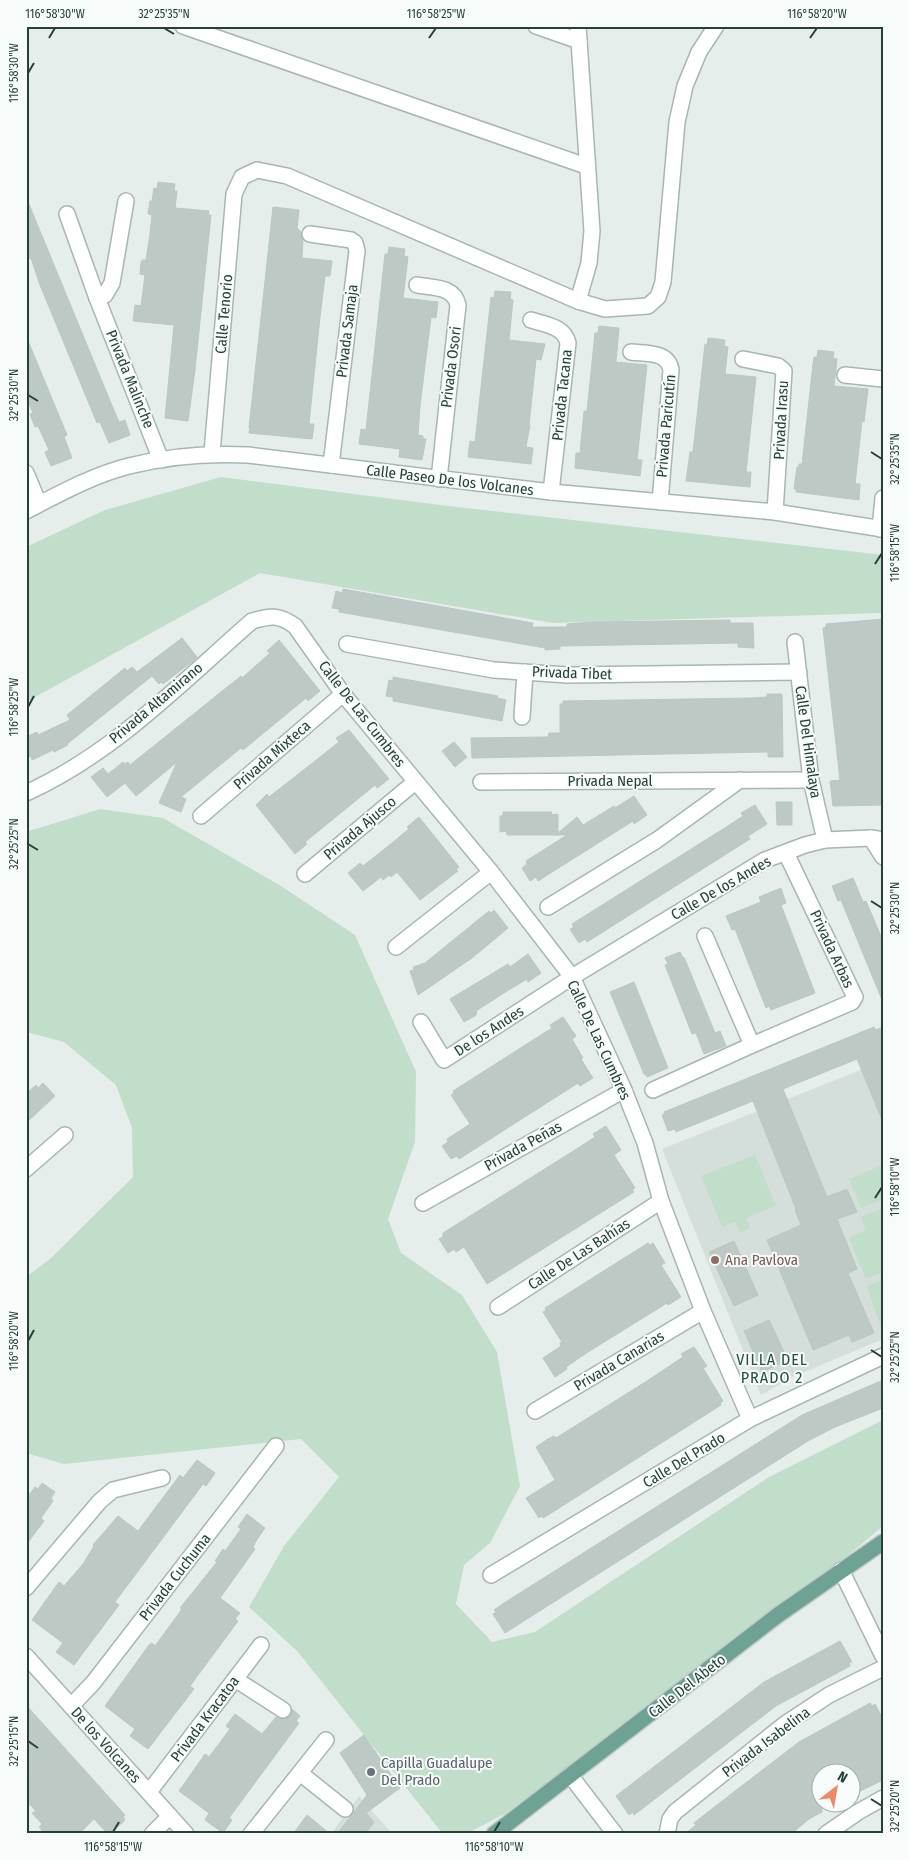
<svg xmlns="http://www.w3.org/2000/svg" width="909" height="1860" font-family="'Fira Sans Condensed',sans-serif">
  <rect width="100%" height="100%" fill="#e6eeeb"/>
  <!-- built -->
  <g fill="#d4deda">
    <polygon points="883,1061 883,1339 790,1378 761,1395 662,1149"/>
    <polygon points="359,1796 392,1834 331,1834"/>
  </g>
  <!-- green -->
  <g fill="#c0dec9">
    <polygon points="221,477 448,506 883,555 883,613 553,623 260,573 26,702 26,547 105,510"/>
    <polygon points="100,809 163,818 281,886 355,935 416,1072 415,1142 388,1219 401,1253 462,1295 497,1352 520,1486 490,1543 464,1565 456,1604 492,1642 535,1632 769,1477 883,1420 883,1526 810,1587 506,1813 466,1834 443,1834 298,1652 249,1607 284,1546 339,1477 301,1439 64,1464 26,1453 26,1277 50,1259 133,1177 132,1128 116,1085 64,1042 26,1032 26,832"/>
    <polygon points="755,1155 776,1206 746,1218 750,1228 740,1232 735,1222 722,1227 701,1176"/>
    <polygon points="883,1165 883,1199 861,1208 849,1179"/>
    <polygon points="883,1208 883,1272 866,1279 849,1238 866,1230 861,1217"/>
    <polygon points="883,1280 883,1327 881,1327 867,1286"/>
  </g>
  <!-- building -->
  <g fill="#bcc9c4" stroke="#b9c8c2">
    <polygon points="158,182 175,184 174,191 177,191 175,208 209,211 208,215 211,215 195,370 188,421 165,418 174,325 133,321 135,305 141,306 145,275 140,274 141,262 142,260 146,260 150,234 152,215 148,214 150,201 152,201 154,188 157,189"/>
    <polygon points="26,197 108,396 119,422 125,420 130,435 109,443 100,422 97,423 40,285 31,258 29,259 26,251"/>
    <polygon points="273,207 299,210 297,228 301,232 303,240 302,258 332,261 330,276 325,276 320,317 309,424 314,424 312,439 249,433 250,428 249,428"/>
    <polygon points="389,247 405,249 404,256 408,257 403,298 438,302 436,318 431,317 420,406 418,435 423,436 423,439 426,439 422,460 399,457 400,449 359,444 361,429 366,430 385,254 388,254"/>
    <polygon points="495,291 511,292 510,299 513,300 509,340 545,344 541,360 536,359 529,425 530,425 526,447 533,448 531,464 468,457 470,441 475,442 491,297 494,298"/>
    <polygon points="599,326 619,328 616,362 647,365 637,460 642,460 640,476 575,468 576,453 580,453 584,411 587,411 595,333 598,333"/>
    <polygon points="26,336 67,435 64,437 72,458 51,466 45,452 49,450 38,426 35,427 30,414 33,413 26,396"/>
    <polygon points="708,338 725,340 724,346 728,347 725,374 756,377 746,472 751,472 750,487 686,481 690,452 693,452 705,344 707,345"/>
    <polygon points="818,350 834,352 833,358 837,359 834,386 868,389 864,422 862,421 855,484 860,484 859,500 796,492 796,489 794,489 797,467 799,467 799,464 802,464 813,364 814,357 817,357"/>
    <polygon points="343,589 533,623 532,627 567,627 567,624 594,622 730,620 730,623 753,623 754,648 738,647 738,643 560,646 560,649 545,650 545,648 339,612 339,609 332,608 336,591 342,593"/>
    <polygon points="883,619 883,805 833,806 830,781 840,780 823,628 826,627 826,624"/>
    <polygon points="182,638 197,657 194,660 163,684 161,682 159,684 152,676 67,744 68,745 54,752 53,750 32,760 31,756 26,759 26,737 37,732 38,735 70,720 67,715 125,668 127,671 132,667 137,672"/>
    <polygon points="279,640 320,691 308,701 306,698 243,750 241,748 181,797 186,799 181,812 159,803 177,762 136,796 125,783 107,797 91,777 103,768 108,774 123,762 125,764 128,762 130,765 241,676 242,678 270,653 267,651"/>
    <polygon points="393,677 498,696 497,698 506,700 502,721 393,701 393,697 386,696 389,680 393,681"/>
    <polygon points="767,694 782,694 783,757 768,757 768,752 472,758 471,738 548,737 549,733 560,733 560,704 563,704 563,701 752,698 767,697"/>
    <polygon points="349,730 389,779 377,788 375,785 305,842 307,844 295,854 256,805 267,794 269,797 310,765 339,742 336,738"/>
    <polygon points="454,742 467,757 455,767 442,751"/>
    <polygon points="634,796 647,815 634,824 633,821 538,881 536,877 530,881 522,868 527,864 526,861 567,835 507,835 506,831 500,832 500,816 503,816 503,812 552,812 551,815 558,814 558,833 577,817 583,825 614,806 615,808"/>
    <polygon points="776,802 792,802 792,825 777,825"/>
    <polygon points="755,805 767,824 748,836 750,839 587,942 585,939 579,943 570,929 574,927 572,924 731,824 743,816 741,813"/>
    <polygon points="419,817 459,867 456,869 458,871 420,900 397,872 391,877 389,875 383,880 381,877 363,891 348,873 360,863 363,866 387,847 409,829 407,827"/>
    <polygon points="853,878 863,902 866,901 883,941 883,1002 841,900 838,901 832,886"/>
    <polygon points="781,888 786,903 781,905 815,993 771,1010 769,1006 766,1008 735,929 732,930 726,916 761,902 759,897"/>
    <polygon points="494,910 508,928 472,958 418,995 410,971 414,970 413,967 425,963 489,911 491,913"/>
    <polygon points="680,952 683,958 684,957 715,1033 720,1031 726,1046 704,1054 696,1033 692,1034 665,965 668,964 665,958"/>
    <polygon points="528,954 541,973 528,982 527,979 507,991 476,1011 477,1013 475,1016 464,1022 450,999 508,964 510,967"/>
    <polygon points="634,982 668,1068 647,1077 645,1074 644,1074 610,992"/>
    <polygon points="563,1017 576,1036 572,1039 583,1058 581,1059 593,1078 580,1086 578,1083 459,1159 457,1156 451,1159 442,1146 448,1142 447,1139 470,1124 451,1095 454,1093 453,1091 552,1028 550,1025"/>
    <polygon points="874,1027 876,1030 883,1027 883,1122 857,1059 783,1089 827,1197 847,1189 857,1212 837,1219 857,1269 848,1273 874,1333 852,1342 849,1335 813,1350 767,1240 801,1225 795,1210 796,1209 753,1101 676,1132 675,1129 668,1131 662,1115 665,1114 664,1112"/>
    <polygon points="43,1083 55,1096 26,1123 26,1094 36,1085 38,1088"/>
    <polygon points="606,1126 621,1150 614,1155 635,1188 632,1190 634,1192 487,1284 464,1247 456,1252 454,1249 448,1253 439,1239 443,1237 443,1233 575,1150 595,1137 593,1134"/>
    <polygon points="734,1241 758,1295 734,1306 709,1252"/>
    <polygon points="648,1243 650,1245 653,1243 665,1263 661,1265 681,1297 668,1305 667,1303 588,1352 566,1367 567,1369 555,1377 543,1358 561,1346 560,1343 562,1342 543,1312 546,1310 545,1308"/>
    <polygon points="769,1320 788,1360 762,1372 744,1331"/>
    <polygon points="694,1347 707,1366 703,1368 723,1401 720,1403 721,1405 556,1510 543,1518 541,1516 539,1518 526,1498 555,1480 536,1447 548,1439 554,1436 556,1438 647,1381 683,1357 681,1354"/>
    <polygon points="883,1380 883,1408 835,1427 808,1441 505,1633 493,1614 496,1612 494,1610 504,1603 802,1415"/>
    <polygon points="197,1460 215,1473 206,1486 203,1484 115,1602 119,1605 74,1665 56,1652 63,1643 32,1620 59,1582 64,1586 83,1564 94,1546 93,1545 118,1516 138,1531 180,1475 183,1478"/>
    <polygon points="42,1483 55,1492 51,1498 53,1501 41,1518 44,1521 26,1545 26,1499 35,1487 38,1489"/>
    <polygon points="247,1514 265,1528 256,1541 253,1547 255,1549 220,1598 240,1613 235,1619 238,1621 190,1686 194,1689 148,1749 130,1736 135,1729 105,1706 149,1645 152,1643 155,1646 166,1631 182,1609 180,1608 217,1562 215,1561 223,1549 225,1551 241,1529 238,1527"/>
    <polygon points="840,1641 852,1662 849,1663 850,1666 776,1706 634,1815 633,1812 629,1815 616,1796 764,1682"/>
    <polygon points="870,1703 872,1706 875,1704 883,1719 883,1780 852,1795 852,1772 822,1772 822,1812 809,1819 791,1834 685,1834 696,1825 694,1823 713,1808 799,1742"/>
    <polygon points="26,1705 125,1815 123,1817 125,1820 110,1834 108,1834 94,1819 79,1834 45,1834 39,1827 42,1824 32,1813 36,1811 26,1801"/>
    <polygon points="292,1709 300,1716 296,1721 299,1723 229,1818 232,1820 223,1833 205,1820 209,1813 179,1791 205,1754 209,1757 230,1729 226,1726 235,1714 262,1734 276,1717 282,1719 287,1719 291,1715"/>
    <polygon points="364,1735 400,1788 366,1813 374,1822 365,1834 337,1834 367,1795 340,1753"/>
    <polygon points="307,1815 330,1834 293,1834"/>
  </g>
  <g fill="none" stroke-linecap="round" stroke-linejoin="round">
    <!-- minor casing -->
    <g stroke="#a8b6b2" stroke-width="18">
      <g id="minor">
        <polyline points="183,26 586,166"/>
        <polyline points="536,26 579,41"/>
        <polyline points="578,26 592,231 589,263 578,301"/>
        <polyline points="67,214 97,298 161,460"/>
        <polyline points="310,234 351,240 355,243 357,251 331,465"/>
        <path d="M 417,285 C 433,288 454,286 458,305 L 439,479"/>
        <polyline points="97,298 105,295 112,283 126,201"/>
        <path d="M 531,320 C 546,325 564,326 568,343 L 551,492"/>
        <path d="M 631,352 C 646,354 668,351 671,370 L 660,502"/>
        <polyline points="743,359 778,366 784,371 775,512"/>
        <polyline points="845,375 883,379"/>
        <polyline points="212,453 234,194 242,177 257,170 287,176 578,301 605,309 648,306 658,297 663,282 677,122 685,86 699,52 716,26"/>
        <polyline points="26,473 39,504"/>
        <path d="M 26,511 C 59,494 93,475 129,466 C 168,456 208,453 248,455 L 551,492 L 775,512 L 883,529"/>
        <polyline points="880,529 883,498"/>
        <polyline points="795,642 811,780 825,840"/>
        <polyline points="347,644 494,670 568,675 799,672"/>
        <polyline points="522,717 525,672"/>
        <polyline points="481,782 811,780"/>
        <path d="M 26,793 C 113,754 181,683 252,621 C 271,616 278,614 295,626 L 343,694 L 491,872 L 572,977 L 624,1090 L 645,1143 L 661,1201 L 703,1311 L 750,1419"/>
        <polyline points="201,816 343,694"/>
        <polyline points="871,838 883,857"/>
        <polyline points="305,874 415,782"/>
        <polyline points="548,907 657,840 740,780"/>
        <polyline points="705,936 752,1045"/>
        <polyline points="396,947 491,872"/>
        <polyline points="421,1022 444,1060 572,977 765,860 805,845 825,840 871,838 883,840"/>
        <polyline points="653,1090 752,1045 852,1002 855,997 853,993 786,853"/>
        <polyline points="26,1169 65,1135"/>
        <polyline points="423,1203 624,1090"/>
        <polyline points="498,1307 661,1201"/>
        <polyline points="535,1411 703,1311"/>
        <polyline points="841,1570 883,1656"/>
        <polyline points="491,1575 750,1419 883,1356"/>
        <polyline points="26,1588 100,1501 113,1490 162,1478"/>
        <polyline points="26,1656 186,1834"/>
        <polyline points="235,1679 283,1710"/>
        <polyline points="71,1706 93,1683 276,1446"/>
        <polyline points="300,1773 345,1809"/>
        <polyline points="570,1775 615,1834"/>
        <polyline points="149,1792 261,1645"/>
        <polyline points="152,1834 170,1816"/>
        <polyline points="251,1834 326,1740"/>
        <polyline points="667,1834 670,1819 675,1812 785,1724 829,1695 883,1668"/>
        <polyline points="826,1834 858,1812 883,1798"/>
      </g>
    </g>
    <!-- major casing -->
    <g stroke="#c2cac8" stroke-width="18">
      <polyline id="major" points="494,1834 778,1615 883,1542"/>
    </g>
    <!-- minor -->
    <use href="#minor" stroke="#fff" stroke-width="15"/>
    <!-- major -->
    <use href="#major" stroke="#6da295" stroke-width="15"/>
  </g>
  <!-- ticks -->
  <path fill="none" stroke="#254039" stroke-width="2" d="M 164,28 L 174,34M 49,38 L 55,28M 429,38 L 436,28M 810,38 L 817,28M 28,73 L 34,63M 28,395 L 38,401M 871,452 L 882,459M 875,564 L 882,553M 28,707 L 34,696M 28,844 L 38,850M 871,901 L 882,908M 875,1198 L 882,1187M 28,1341 L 34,1330M 871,1350 L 882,1357M 28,1741 L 38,1748M 871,1799 L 882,1806M 113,1832 L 119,1822M 494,1832 L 500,1822"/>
  <!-- markers -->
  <circle fill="#8d6e63" stroke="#f7fbf9" stroke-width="2" cx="715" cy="1260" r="5"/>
  <circle fill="#6b7280" stroke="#f7fbf9" stroke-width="2" cx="371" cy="1772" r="5"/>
  <g text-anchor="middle" stroke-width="4" stroke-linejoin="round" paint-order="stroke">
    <!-- street labels -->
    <g font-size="15" fill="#254039" stroke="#f7fbf9">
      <text transform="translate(224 314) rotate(-85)" y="5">Calle Tenorio</text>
      <text transform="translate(347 331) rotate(-83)" y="5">Privada Samaja</text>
      <text transform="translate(451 367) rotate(-83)" y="5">Privada Osori</text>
      <text transform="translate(130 379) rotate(68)" y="5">Privada Malinche</text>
      <text transform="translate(562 395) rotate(-84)" y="5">Privada Tacana</text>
      <text transform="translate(781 420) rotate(-87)" y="5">Privada Irasu</text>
      <text transform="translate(666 426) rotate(-85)" y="5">Privada Paricutín</text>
      <text transform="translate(450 480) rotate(7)" y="5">Calle Paseo De los Volcanes</text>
      <text transform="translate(572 673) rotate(2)" y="5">Privada Tibet</text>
      <text transform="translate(156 703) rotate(-40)" y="5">Privada Altamirano</text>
      <text transform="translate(362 714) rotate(52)" y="5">Calle De Las Cumbres</text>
      <text transform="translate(808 742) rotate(82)" y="5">Calle Del Himalaya</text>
      <text transform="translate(272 755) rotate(-41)" y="5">Privada Mixteca</text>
      <text x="610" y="786">Privada Nepal</text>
      <text transform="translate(360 828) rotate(-40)" y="5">Privada Ajusco</text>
      <text transform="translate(721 888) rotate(-30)" y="5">Calle De los Andes</text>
      <text transform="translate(832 949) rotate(65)" y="5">Privada Arbas</text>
      <text transform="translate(489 1031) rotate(-33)" y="5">De los Andes</text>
      <text transform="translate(599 1040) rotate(65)" y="5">Calle De Las Cumbres</text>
      <text transform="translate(523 1146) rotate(-29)" y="5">Privada Peñas</text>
      <text transform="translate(579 1254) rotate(-33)" y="5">Calle De Las Bahías</text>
      <text transform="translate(619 1361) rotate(-31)" y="5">Privada Canarias</text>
      <text transform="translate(684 1460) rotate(-31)" y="5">Calle Del Prado</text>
      <text transform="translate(175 1577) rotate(-52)" y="5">Privada Cuchuma</text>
      <text transform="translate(687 1686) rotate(-38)" y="5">Calle Del Abeto</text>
      <text transform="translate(205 1719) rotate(-53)" y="5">Privada Kracatoa</text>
      <text transform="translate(766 1742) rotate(-37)" y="5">Privada Isabelina</text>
      <text transform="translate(106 1745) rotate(48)" y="5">De los Volcanes</text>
    </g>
    <!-- education labels -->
    <g font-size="15" fill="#785e54" stroke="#f7fbf9" text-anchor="start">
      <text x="725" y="1265">Ana Pavlova</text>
    </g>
    <!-- worship labels -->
    <g font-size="15" fill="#5b616d" stroke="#f7fbf9" text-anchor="start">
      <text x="381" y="1768">Capilla Guadalupe<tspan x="381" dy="17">Del Prado</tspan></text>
    </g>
    <!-- neighbourhood labels -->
    <g font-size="16" letter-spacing="1" fill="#225247" stroke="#f7fbf9">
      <text x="772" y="1365">VILLA DEL<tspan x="772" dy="18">PRADO 2</tspan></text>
    </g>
  </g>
  <!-- border -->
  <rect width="909" height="1860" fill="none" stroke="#f7fbf9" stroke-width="55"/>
  <!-- north arrow -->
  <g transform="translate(836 1788) rotate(31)"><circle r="24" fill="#f7fbf9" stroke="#a3b0ac"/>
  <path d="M0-4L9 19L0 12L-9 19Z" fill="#ed8866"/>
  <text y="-8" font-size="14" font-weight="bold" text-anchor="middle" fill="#254039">N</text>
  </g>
  <rect x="28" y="28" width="854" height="1804" fill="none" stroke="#254039" stroke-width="2"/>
  <g font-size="12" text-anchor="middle" fill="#254039">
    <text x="55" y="18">116°58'30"W</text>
    <text x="164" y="18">32°25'35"N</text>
    <text x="436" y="18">116°58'25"W</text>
    <text x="817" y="18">116°58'20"W</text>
    <text transform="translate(14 73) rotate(-90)" y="4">116°58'30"W</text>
    <text transform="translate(14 395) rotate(-90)" y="4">32°25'30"N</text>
    <text transform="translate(895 459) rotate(-90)" y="4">32°25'35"N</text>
    <text transform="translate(895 553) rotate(-90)" y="4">116°58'15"W</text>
    <text transform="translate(14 707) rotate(-90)" y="4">116°58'25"W</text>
    <text transform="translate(14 844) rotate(-90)" y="4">32°25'25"N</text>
    <text transform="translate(895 908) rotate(-90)" y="4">32°25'30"N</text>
    <text transform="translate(895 1187) rotate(-90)" y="4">116°58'10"W</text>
    <text transform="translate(14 1341) rotate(-90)" y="4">116°58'20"W</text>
    <text transform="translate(895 1357) rotate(-90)" y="4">32°25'25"N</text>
    <text transform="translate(14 1741) rotate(-90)" y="4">32°25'15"N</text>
    <text transform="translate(895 1806) rotate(-90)" y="4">32°25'20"N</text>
    <text x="113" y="1851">116°58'15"W</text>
    <text x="494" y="1851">116°58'10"W</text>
  </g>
</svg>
